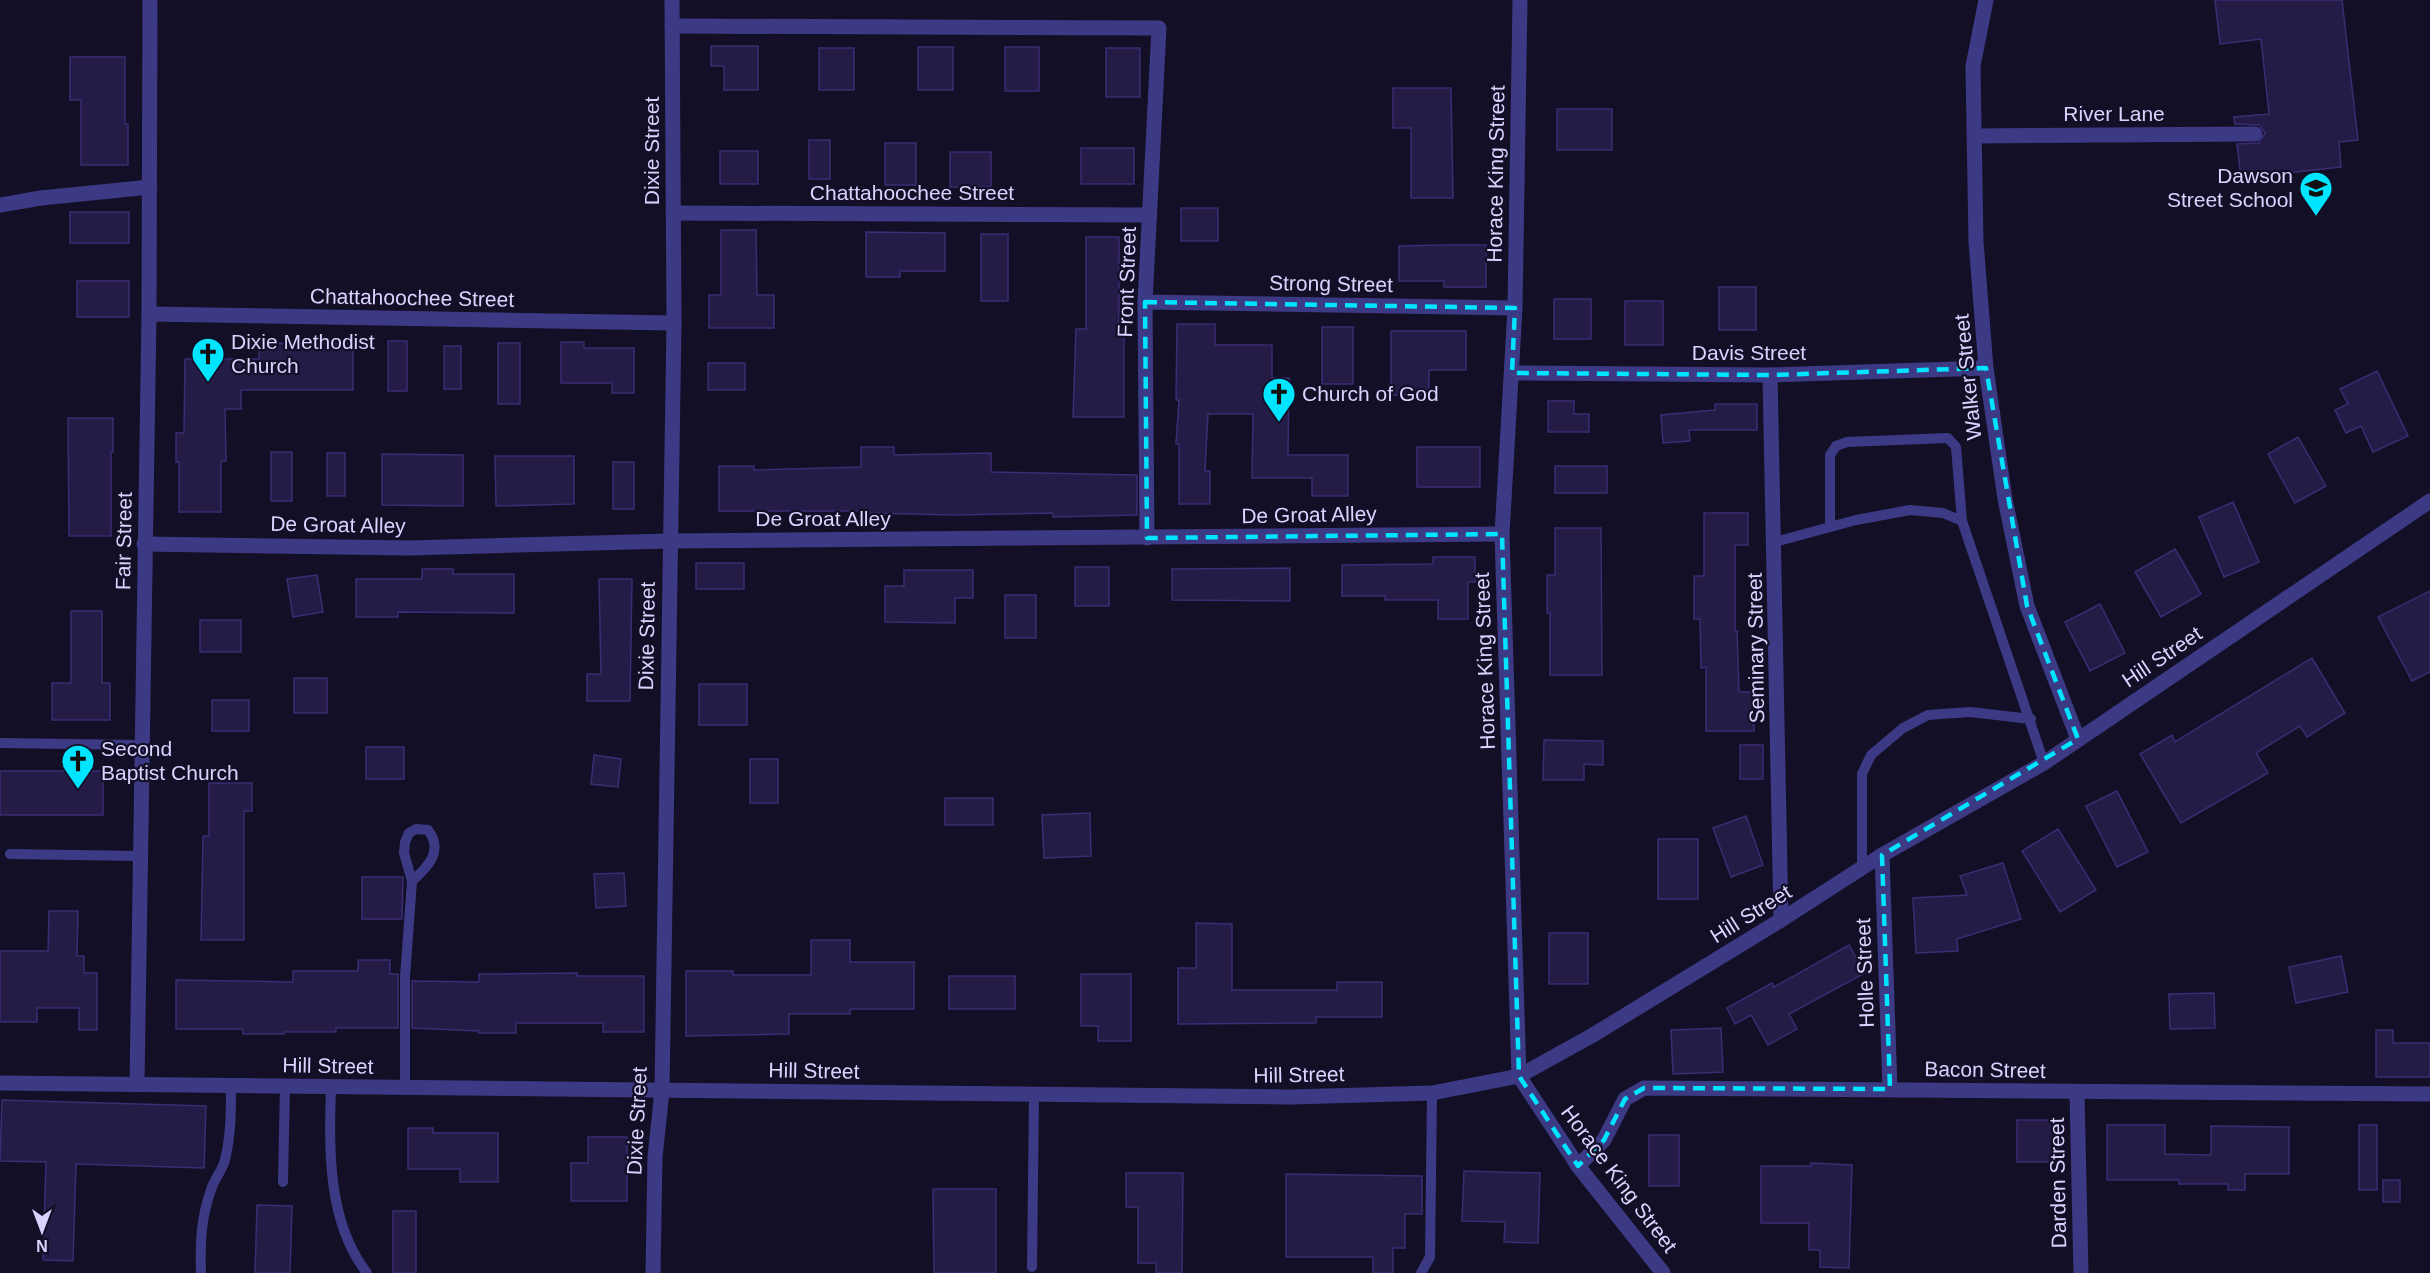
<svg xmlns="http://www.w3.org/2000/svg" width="2430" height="1273" font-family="Arial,sans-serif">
  <rect width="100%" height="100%" fill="#130f26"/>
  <!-- building -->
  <g fill="#241b47" stroke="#3b2d73" stroke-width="1.5">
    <polygon points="2215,0 2342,0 2358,140 2339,142 2341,167 2241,178 2237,144 2259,143 2265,133 2259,125 2235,124 2234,117 2269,114 2261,39 2220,44"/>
    <polygon points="711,46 758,46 758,90 724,90 724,66 711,66"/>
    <rect x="918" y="47" width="35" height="43"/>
    <rect x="1005" y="47" width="34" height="44"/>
    <rect x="819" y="48" width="35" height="42"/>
    <rect x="1106" y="48" width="34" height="49"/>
    <polygon points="70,57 125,57 125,124 128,124 128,165 81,165 81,100 70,100"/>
    <polygon points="1393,88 1451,88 1453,198 1411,198 1411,128 1393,128"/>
    <rect x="1557" y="109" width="55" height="41"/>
    <rect x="809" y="140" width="21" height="39"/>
    <rect x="885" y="143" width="31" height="42"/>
    <rect x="1081" y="148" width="53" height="36"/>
    <rect x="720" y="151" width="38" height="33"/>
    <rect x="950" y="152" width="41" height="35"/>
    <rect x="1181" y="208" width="37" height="33"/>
    <rect x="70" y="212" width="59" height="31"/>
    <polygon points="721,230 756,230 757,295 774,295 774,328 709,328 709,295 721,295"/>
    <polygon points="866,232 945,233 945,271 900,271 900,277 866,277"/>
    <rect x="981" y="234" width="27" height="67"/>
    <polygon points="1086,237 1119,237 1119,329 1124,329 1124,417 1073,417 1076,329 1086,329"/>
    <polygon points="1444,245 1486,245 1486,287 1444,287 1444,281 1399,281 1399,246"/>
    <rect x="77" y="281" width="52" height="36"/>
    <rect x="1719" y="287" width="37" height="43"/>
    <rect x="1554" y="299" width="37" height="40"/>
    <rect x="1625" y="301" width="38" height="44"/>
    <polygon points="1177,324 1215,324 1215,345 1272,345 1272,378 1289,378 1288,455 1348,455 1348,496 1312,496 1312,478 1252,478 1253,414 1208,414 1205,471 1210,471 1210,504 1179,504 1179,444 1176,444 1179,400 1176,400"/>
    <rect x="1322" y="327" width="31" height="57"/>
    <polygon points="1391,331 1466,331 1466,370 1429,370 1429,395 1391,395"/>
    <rect x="388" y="341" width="19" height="50"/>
    <polygon points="561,342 584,342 584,348 634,348 634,393 612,393 612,383 561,383"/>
    <polygon points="259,343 353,344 353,390 241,390 241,409 225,409 226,461 221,461 221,512 179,512 179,462 176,462 176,433 184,433 185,359 259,359"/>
    <rect x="498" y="343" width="22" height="61"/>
    <rect x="444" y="346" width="17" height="43"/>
    <rect x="708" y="363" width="37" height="27"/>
    <polygon points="2377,371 2408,436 2373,452 2361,426 2346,433 2335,410 2348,404 2340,389"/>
    <polygon points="1548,401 1574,401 1574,414 1589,414 1589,432 1548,432"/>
    <polygon points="1715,404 1757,404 1757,430 1689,430 1690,441 1663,443 1661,415 1715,410"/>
    <polygon points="68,418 113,418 113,452 111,452 111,536 69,536"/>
    <polygon points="2298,437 2326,486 2295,503 2268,454"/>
    <polygon points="861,447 894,447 894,455 991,453 991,472 1137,475 1137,515 1053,517 1053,513 956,515 861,513 861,511 719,511 719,466 754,466 754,470 861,467"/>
    <rect x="1417" y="447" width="63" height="40"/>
    <rect x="271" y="452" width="21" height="49"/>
    <rect x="327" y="453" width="18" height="43"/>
    <polygon points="382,454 463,455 463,506 382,505"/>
    <polygon points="495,456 574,456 574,504 496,506"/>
    <rect x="613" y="462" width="21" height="47"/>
    <rect x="1555" y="466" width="52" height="27"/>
    <polygon points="2233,502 2259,562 2224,577 2199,517"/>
    <polygon points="1704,513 1748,513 1748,545 1735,545 1735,631 1737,631 1739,692 1754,692 1754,731 1706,731 1706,667 1701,668 1700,619 1694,619 1694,576 1704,576"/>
    <polygon points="1555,528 1601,528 1602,675 1550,675 1550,613 1547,613 1547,575 1555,575"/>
    <polygon points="2175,549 2201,594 2161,617 2135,572"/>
    <polygon points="1433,557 1475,557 1475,582 1468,582 1468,619 1438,619 1438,600 1385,600 1385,596 1342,596 1342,565 1433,564"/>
    <rect x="696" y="563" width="48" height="26"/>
    <rect x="1075" y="567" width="34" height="39"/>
    <polygon points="1290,568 1290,601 1172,600 1172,569"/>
    <polygon points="422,569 453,569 453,574 514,574 514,613 398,612 398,617 356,617 356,579 422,579"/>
    <polygon points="904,570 973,570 973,598 955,598 955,623 885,622 885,586 904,586"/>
    <polygon points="317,575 323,612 293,617 287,579"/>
    <polygon points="599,579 632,579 630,701 587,701 587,674 601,674"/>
    <polygon points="2430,591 2430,672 2412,681 2378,617"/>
    <rect x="1005" y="595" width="31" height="43"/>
    <polygon points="2100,604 2125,653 2090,671 2065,622"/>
    <polygon points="71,611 102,611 102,683 110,683 110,720 52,720 52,683 71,683"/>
    <rect x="200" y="620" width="41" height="32"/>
    <polygon points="2312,658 2345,713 2307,737 2300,726 2256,753 2268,773 2181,823 2140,754 2172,735 2175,742"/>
    <rect x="294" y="678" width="33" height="35"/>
    <rect x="699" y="684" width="48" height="41"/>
    <rect x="212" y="700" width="37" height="31"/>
    <polygon points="1544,740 1603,741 1603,765 1584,764 1584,780 1543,780"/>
    <rect x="1740" y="745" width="23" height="34"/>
    <rect x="366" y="747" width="38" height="32"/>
    <polygon points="594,755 621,759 618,787 591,784"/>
    <rect x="750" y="759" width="28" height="44"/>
    <rect x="0" y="771" width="103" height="44"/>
    <polygon points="209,783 252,783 252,811 244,811 244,940 201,940 203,836 209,836"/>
    <polygon points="2117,791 2148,852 2117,867 2086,806"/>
    <rect x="945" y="798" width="48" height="27"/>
    <polygon points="1090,813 1091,856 1044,858 1042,815"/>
    <polygon points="1746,816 1763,865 1731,877 1713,828"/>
    <polygon points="2058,829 2096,890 2060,912 2022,851"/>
    <rect x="1658" y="839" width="40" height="60"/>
    <polygon points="2003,863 2021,919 1957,939 1958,951 1916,953 1913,898 1967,895 1960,876"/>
    <polygon points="624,873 626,906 596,908 594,874"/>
    <polygon points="362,877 403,877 402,919 362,919"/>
    <polygon points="49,911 78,911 77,956 84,956 84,973 97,973 97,1030 79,1030 79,1008 37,1008 37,1022 0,1022 0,951 48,951"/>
    <polygon points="1196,923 1232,924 1232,990 1337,990 1337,982 1382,982 1382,1017 1316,1017 1316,1023 1178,1024 1178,968 1196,968"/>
    <rect x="1549" y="933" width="39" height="51"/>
    <polygon points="811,940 850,940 850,962 914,962 914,1009 850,1009 850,1014 789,1014 789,1034 686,1036 686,971 733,971 733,975 811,975"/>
    <polygon points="1849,945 1865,973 1789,1014 1797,1029 1768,1045 1751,1015 1735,1024 1727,1008 1772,983 1774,987"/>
    <polygon points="2341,956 2348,992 2296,1003 2289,967"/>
    <polygon points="358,960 390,960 390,974 398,974 398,1028 336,1028 336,1032 284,1032 284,1034 243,1034 243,1029 176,1029 176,980 293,982 293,971 358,971"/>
    <polygon points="577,973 577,976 644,976 644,1032 603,1032 603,1023 516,1023 516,1033 479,1033 479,1031 412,1028 412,981 479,982 479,974"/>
    <polygon points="1081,974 1131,974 1131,1041 1098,1041 1098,1026 1081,1026"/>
    <rect x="949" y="976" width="66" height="33"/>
    <polygon points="2214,993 2215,1028 2170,1029 2169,994"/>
    <polygon points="1721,1028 1723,1072 1673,1074 1671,1030"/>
    <polygon points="2376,1030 2393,1030 2393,1043 2430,1043 2430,1077 2376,1077"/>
    <polygon points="2,1100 206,1106 204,1168 76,1164 73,1261 43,1260 46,1162 0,1161"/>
    <rect x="2017" y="1120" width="42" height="42"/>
    <polygon points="2107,1125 2165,1125 2165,1154 2211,1155 2211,1126 2289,1127 2289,1174 2245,1174 2245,1190 2228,1190 2228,1184 2179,1184 2179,1180 2107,1180"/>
    <rect x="2359" y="1125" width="18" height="65"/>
    <polygon points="408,1128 433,1128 433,1133 498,1133 498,1182 460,1182 460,1169 408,1169"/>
    <rect x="1649" y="1135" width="30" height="51"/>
    <polygon points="588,1137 627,1137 627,1201 571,1201 571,1163 588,1163"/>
    <polygon points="1811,1163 1852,1165 1849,1268 1820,1267 1820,1250 1809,1250 1809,1223 1761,1223 1761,1166 1811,1166"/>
    <polygon points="1464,1171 1540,1173 1538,1243 1504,1242 1505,1222 1462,1221"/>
    <polygon points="1126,1173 1183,1173 1182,1273 1156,1273 1156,1263 1138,1263 1138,1207 1126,1207"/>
    <polygon points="1286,1174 1422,1176 1422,1214 1405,1214 1405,1248 1393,1248 1393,1273 1373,1273 1373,1257 1286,1257"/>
    <rect x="2383" y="1180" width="17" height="22"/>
    <polygon points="933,1189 996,1189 996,1273 934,1273"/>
    <polygon points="257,1205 292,1206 290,1273 255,1273"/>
    <rect x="393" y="1211" width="23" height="62"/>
  </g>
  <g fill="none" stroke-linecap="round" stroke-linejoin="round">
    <!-- lane -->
    <g stroke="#3d3a85" stroke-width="10">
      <polyline points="1830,527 1830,455 1836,446 1847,442 1948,438 1956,447 1962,521"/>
      <polyline points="1775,542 1856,520 1910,510 1943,513 1962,521 2044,763"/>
      <polyline points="0,743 142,745"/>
      <polyline points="10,854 140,856"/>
      <polyline points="1862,869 1862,774 1871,755 1903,728 1928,715 1970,712 2031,719"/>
      <path d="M 331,1087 C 329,1148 327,1222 367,1273"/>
      <path d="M 405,1088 L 405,977 L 412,881 L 404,853 L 405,842 L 409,833 L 416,829 L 428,830 C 444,851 428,867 412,881"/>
      <polyline points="283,1182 285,1086"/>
      <polyline points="1032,1267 1034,1095"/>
      <path d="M 201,1273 C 200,1244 201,1217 211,1190 C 214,1179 222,1171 225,1160 C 231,1135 231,1111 231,1086"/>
      <polyline points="1421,1273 1430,1257 1432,1093"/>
    </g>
    <!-- street -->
    <g stroke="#3d3a85" stroke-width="15">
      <polyline points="1520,0 1515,308 1502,534 1519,1076 1578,1166 1663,1273"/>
      <polyline points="1986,0 1973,66 1976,242 1986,368 2005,499 2027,606 2078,739"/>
      <polyline points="672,26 1159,28 1145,302 1147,538"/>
      <polyline points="1974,136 2255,134"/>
      <polyline points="0,205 41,198 150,187"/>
      <polyline points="673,213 1150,215"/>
      <polyline points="1145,302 1515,308"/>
      <polyline points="149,314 674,323"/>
      <polyline points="1512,373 1770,375 1986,368"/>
      <polyline points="1770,375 1781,920"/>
      <polyline points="144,544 409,548 669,541 1502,534"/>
      <polyline points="1882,855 1890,1089"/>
      <polyline points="0,1083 1292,1097 1432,1093 1519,1076 1593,1035 1781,920 1882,855 2044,763 2430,501"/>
      <polyline points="137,1083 149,314 150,0"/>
      <polyline points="2077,1093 2081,1273"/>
      <path d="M 1578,1166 L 1604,1140 L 1625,1099 L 1644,1088 C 1906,1089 2168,1093 2430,1094"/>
      <polyline points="653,1273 655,1157 662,1091 674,323 672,0"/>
    </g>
  </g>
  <!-- marked area -->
  <path fill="none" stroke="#00e5ff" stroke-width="4.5" stroke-dasharray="12 8" stroke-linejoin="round" d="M 1145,302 L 1515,308 L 1512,373 L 1770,375 L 1986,368 L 2027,606 L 2078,739 L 1882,855 L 1890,1089 L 1644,1088 L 1625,1099 L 1604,1140 L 1578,1166 L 1519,1076 L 1502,534 L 1147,538 Z"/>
  <!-- icons -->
  <defs>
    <g id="school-pin" transform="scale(1.725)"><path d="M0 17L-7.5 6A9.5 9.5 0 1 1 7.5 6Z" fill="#00e5ff" stroke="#130f26"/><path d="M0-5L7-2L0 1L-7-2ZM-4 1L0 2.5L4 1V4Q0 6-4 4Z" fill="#111"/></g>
    <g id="church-pin" transform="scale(1.725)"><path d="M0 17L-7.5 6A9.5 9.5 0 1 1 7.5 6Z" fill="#00e5ff" stroke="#130f26"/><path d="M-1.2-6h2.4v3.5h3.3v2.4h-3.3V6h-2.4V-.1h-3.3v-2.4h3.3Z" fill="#111"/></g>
  </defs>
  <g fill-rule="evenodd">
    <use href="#school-pin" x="2316" y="188"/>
    <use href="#church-pin" x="208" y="354"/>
    <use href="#church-pin" x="1279" y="394"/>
    <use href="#church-pin" x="78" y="761"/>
  </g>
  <g text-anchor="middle" stroke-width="4.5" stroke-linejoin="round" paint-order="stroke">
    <!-- street labels -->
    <g font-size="21" fill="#d9d4ff" stroke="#130f26">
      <text x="2114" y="121">River Lane</text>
      <text transform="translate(652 151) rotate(-90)" y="7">Dixie Street</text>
      <text transform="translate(1496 174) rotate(-89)" y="7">Horace King Street</text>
      <text x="912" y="200">Chattahoochee Street</text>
      <text transform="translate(1127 282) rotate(-88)" y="7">Front Street</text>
      <text transform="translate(1331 284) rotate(1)" y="7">Strong Street</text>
      <text transform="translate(412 298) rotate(1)" y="7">Chattahoochee Street</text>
      <text x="1749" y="360">Davis Street</text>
      <text transform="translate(1968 377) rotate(-96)" y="7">Walker Street</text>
      <text transform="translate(1309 515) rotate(-1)" y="7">De Groat Alley</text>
      <text x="823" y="526">De Groat Alley</text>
      <text transform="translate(338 525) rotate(1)" y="7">De Groat Alley</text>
      <text transform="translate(124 541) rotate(-89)" y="7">Fair Street</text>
      <text transform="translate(647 636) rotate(-89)" y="7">Dixie Street</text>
      <text transform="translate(1756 648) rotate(-91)" y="7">Seminary Street</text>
      <text transform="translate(2162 657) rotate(-34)" y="7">Hill Street</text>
      <text transform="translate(1485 661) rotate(-92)" y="7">Horace King Street</text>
      <text transform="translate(1751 914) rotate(-32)" y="7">Hill Street</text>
      <text transform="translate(1865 973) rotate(-92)" y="7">Holle Street</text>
      <text transform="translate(328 1066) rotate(1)" y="7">Hill Street</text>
      <text transform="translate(1985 1070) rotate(1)" y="7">Bacon Street</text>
      <text transform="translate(814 1071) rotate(1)" y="7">Hill Street</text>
      <text transform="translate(1299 1075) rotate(-1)" y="7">Hill Street</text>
      <text transform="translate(637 1121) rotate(-87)" y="7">Dixie Street</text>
      <text transform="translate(1619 1179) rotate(53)" y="7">Horace King Street</text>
      <text transform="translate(2058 1183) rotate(-91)" y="7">Darden Street</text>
    </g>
    <!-- poi labels -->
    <g font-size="21" fill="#d9d4ff" stroke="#130f26" text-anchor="start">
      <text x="2293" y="183" text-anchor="end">Dawson<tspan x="2293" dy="24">Street School</tspan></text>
      <text x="231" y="349">Dixie Methodist<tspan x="231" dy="24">Church</tspan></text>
      <text x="1302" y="401">Church of God</text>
      <text x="101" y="756">Second<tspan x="101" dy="24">Baptist Church</tspan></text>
    </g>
  </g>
  <!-- north arrow -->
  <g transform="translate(42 1231) rotate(180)" stroke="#130f26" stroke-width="4.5" paint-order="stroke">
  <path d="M0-4.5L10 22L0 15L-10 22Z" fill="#d9d4ff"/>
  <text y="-9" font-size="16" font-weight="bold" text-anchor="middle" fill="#d9d4ff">N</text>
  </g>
</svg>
